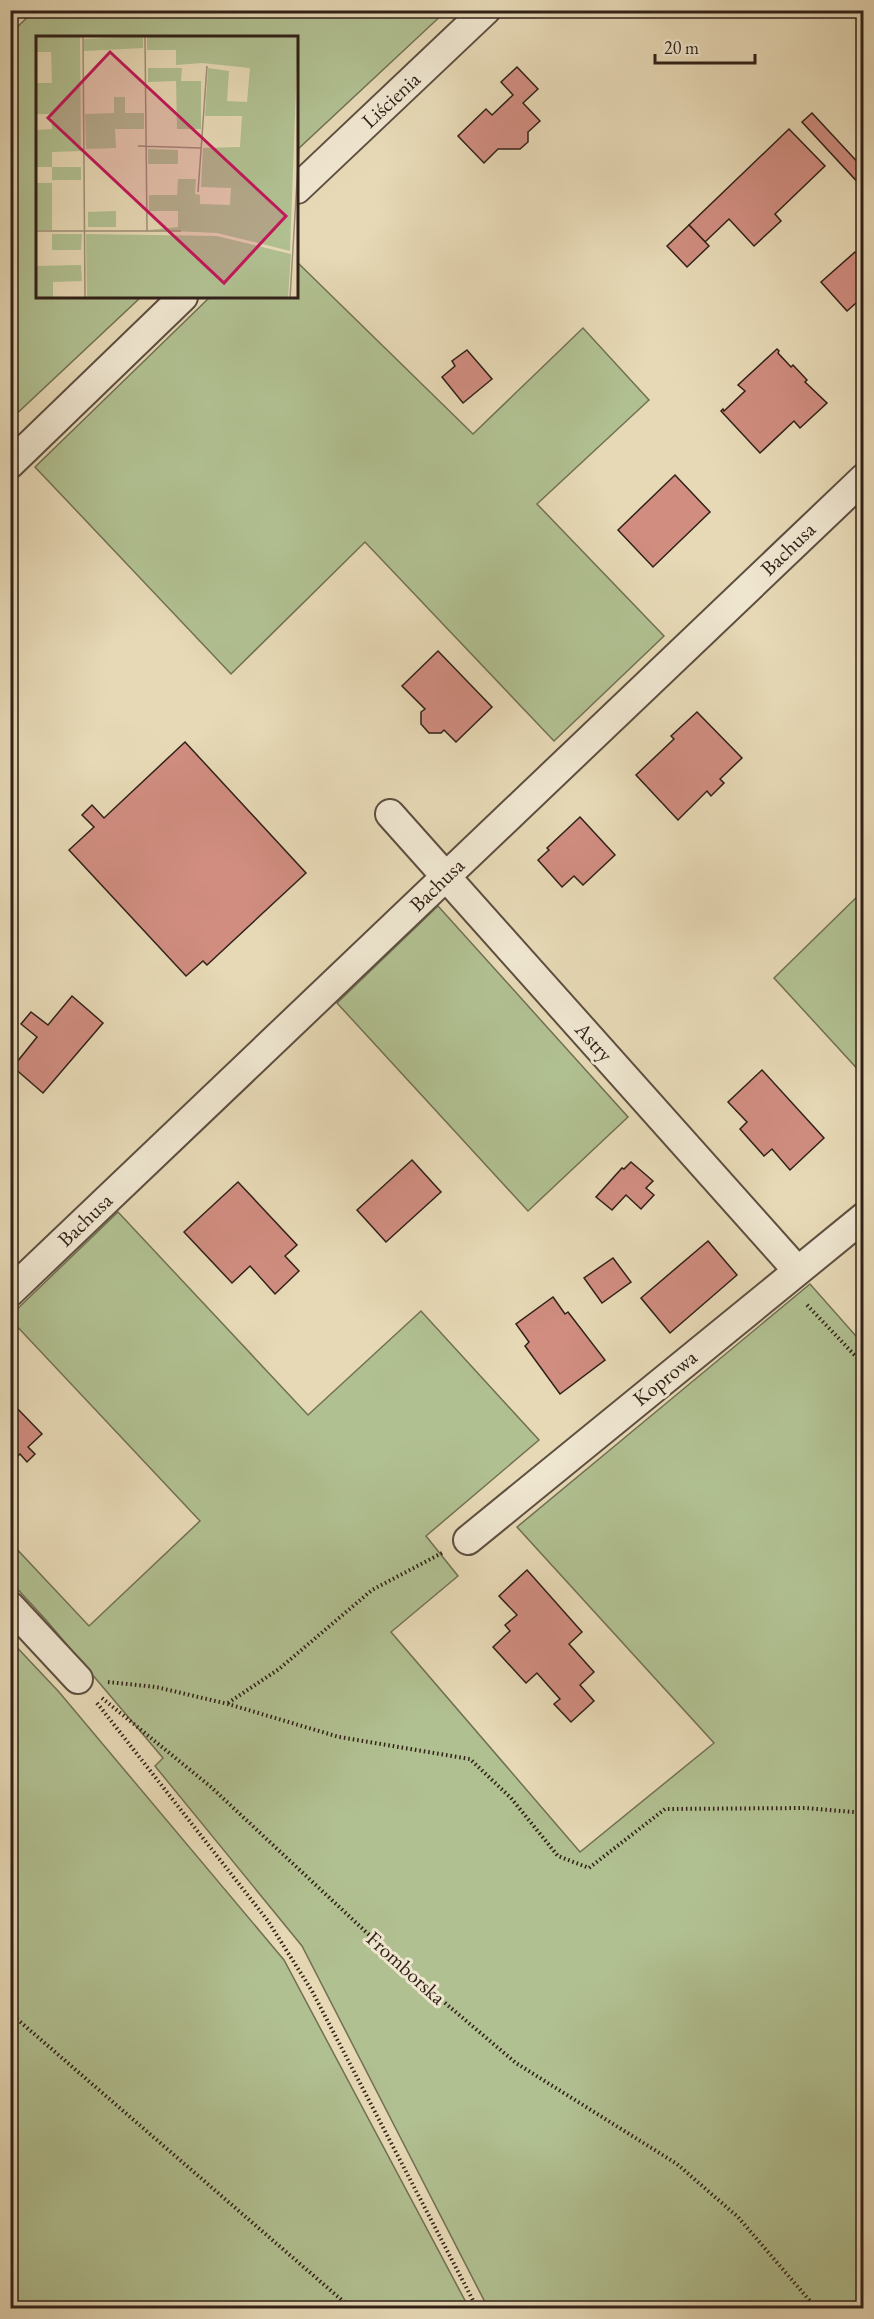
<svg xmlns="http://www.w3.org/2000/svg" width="874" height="2319" viewBox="0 0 874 2319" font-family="'EB Garamond',serif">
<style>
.green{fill:#b1c091;stroke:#717054;stroke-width:1.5}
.building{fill:#d08d80;stroke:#312118;stroke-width:1.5}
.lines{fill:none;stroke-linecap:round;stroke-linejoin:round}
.street-casing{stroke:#5e4f40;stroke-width:32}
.path{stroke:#312118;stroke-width:4;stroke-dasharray:1.5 3;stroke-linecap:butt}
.street{stroke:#efe6d0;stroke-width:28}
.labels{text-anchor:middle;stroke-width:6;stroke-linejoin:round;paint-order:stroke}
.street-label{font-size:21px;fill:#312118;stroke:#efe6d0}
.inset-road{fill:none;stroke:#9e8f77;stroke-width:1.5}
.view{fill:#c2185b;fill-opacity:0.15;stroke:#c2185b;stroke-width:3}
.inset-edge{fill:none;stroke:#312118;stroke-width:3}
</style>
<rect width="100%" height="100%" fill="#e7d9b6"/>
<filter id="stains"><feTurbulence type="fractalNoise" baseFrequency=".00333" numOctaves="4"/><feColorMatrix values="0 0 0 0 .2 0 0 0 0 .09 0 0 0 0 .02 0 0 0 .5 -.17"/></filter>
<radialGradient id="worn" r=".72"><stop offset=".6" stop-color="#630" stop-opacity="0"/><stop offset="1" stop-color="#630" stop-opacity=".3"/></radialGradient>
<!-- green -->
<g class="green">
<path d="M35,10H446V11L297,150V38H38V297H141L11,419V33Z"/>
<path d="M297,262L473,434L583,328L649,400L537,504L664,636L554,741L365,542L231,674L35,467L210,297H297Z"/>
<path d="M863,891V1075L774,978Z"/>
<path d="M438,906L628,1117L528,1211L337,1003Z"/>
<path d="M118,1212L308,1415L421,1311L539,1440L426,1536L458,1576L391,1632L580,1852L714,1743L517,1527L810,1284L863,1344V2308H488L302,1946L155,1766L163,1758L46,1620L11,1582V1543L89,1626L200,1521L11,1320V1315Z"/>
<path d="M10,1640L59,1692L284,1960L469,2308H11Z"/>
</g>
<!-- building -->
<g class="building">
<path d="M517,67L538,89L523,103L540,121L528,132V142L520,149H498L484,163L458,136L486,109L492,115L513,95L501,82Z"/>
<path d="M812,113L864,169V189L802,122Z"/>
<path d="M789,129L825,166L775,214L781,221L754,246L729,219L705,242L689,225Z"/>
<path d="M689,225L709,246L687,267L667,246Z"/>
<path d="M855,252L864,261V296L847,311L821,282Z"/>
<path d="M777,349L779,351L778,353L791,367L793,365L807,380L805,382L827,403L800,428L794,421L760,453L721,411L723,409L724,411L745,391L738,385Z"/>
<path d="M467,350L492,379L463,403L442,377L455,366L452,361Z"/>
<path d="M675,475L710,512L653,567L618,530Z"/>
<path d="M438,651L492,707L456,742L444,730L441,733H429L421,724V712L425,709L402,686Z"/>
<path d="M697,712L742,758L720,779L724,783L711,796L707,791L678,820L636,775L674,739L671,736Z"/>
<path d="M185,742L306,873L207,965L203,961L186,976L69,850L94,827L82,815L92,805L104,818Z"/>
<path d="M580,817L615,855L583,885L574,876L562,887L538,860L549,850L547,848Z"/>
<path d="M72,996L103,1023L43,1093L13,1067L37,1037L21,1024L31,1012L48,1025Z"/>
<path d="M762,1070L824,1138L790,1170L772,1149L764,1156L740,1129L747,1122L728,1102Z"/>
<path d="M412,1160L441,1192L386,1242L357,1210Z"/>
<path d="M631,1162L653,1181L646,1188L654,1195L641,1209L626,1195L612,1210L596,1197L622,1168L624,1169Z"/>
<path d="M238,1182L297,1245L285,1256L299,1271L275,1294L250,1266L232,1283L184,1232Z"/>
<path d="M708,1241L737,1275L670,1333L641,1298Z"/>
<path d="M613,1258L631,1282L602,1303L584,1278Z"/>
<path d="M553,1297L565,1314L568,1312L605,1360L560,1394L525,1346L529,1342L516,1324Z"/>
<path d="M13,1404L42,1434L28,1447L35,1454L27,1462L20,1454L10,1463V1406Z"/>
<path d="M527,1570L582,1632L569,1644L594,1672L580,1685L594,1701L571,1722L554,1704L560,1699L537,1673L526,1683L493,1647L510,1631L505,1625L517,1615L499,1596Z"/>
</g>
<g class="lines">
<!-- street casing -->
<g class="street-casing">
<g id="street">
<path d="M297,189L486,10"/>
<path d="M10,464L183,297"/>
<path d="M390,814L797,1270"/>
<path d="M10,1292L864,478"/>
<path d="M468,1540L864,1217"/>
<path d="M10,1606L78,1679"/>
</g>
</g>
<!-- path -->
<g class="path">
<path d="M807,1305L864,1365"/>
<path d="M108,1682L156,1687L228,1704L339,1737L470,1759L511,1798L558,1856L589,1868L665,1809L806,1808L864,1813"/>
<path d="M102,1698L211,1787L412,1975L516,2063L677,2164L738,2217L816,2308"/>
<path d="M97,1703L268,1921L312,1991L477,2308"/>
<path d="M228,1703L279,1669L372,1590L442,1553"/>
<path d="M10,2013L351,2308"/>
</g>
<!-- street -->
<use href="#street" class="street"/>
</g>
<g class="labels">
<!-- street labels -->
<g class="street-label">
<text transform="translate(391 100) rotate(-43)" y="7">Liścienia</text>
<text transform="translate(788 549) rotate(-44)" y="7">Bachusa</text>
<text transform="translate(437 885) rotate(-44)" y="7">Bachusa</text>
<text transform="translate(594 1042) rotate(48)" y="7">Astry</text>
<text transform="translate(85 1220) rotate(-44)" y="7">Bachusa</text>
<text transform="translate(665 1378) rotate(-39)" y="7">Koprowa</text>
<text transform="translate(406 1968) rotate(42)" y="7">Fromborska</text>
</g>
</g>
<!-- overview -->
<g transform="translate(36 36)">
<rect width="262" height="262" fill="#e7d9b6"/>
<path d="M0,0H44L45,115L16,116V131H45V144H16V131H0V94L16,93L15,78H0V47H16L15,16H0ZM107,0V12L48,15V3ZM111,0H262L254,215L181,197L113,194L142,191V175H113V159H141L142,143H160L159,158L164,159V168L194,169L195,152L165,151L167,112L204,111L206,80H169L172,32L193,35L191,65L211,66L214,32L166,27L140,29V14H111ZM112,32H146L145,45H165V93H141L140,45L112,46ZM78,61H89V77H108V93H79L80,112L50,113L49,78L78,77ZM112,113L142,114V128H112ZM0,147H16V194H0ZM80,175V191H52V176ZM16,198H46L45,214H16ZM50,198L181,200L255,218L252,262H51ZM45,229L46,245L17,246V261L46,262L0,261V230Z" fill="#b1c091"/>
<path class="inset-road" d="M47,0L49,262M109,0L111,195M102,110L165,112M162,156L171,30M0,195H145M254,262L263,112"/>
<path class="view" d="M74,16L250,180L188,247L12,82Z"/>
<rect width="262" height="262" class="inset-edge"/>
</g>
<!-- margin -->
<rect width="874" height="2319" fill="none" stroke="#e7d9b6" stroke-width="36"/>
<rect x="12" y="12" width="850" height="2295" fill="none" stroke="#312118" stroke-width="3"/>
<rect x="18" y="18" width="838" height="2283" fill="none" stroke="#312118" stroke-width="1.5"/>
<!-- scale -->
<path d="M655 54v9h100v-9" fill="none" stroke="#312118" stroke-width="3"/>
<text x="664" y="54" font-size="18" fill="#312118" stroke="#efe6d0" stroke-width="4.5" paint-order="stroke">20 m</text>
<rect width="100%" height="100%" filter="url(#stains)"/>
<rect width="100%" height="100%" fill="url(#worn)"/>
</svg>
